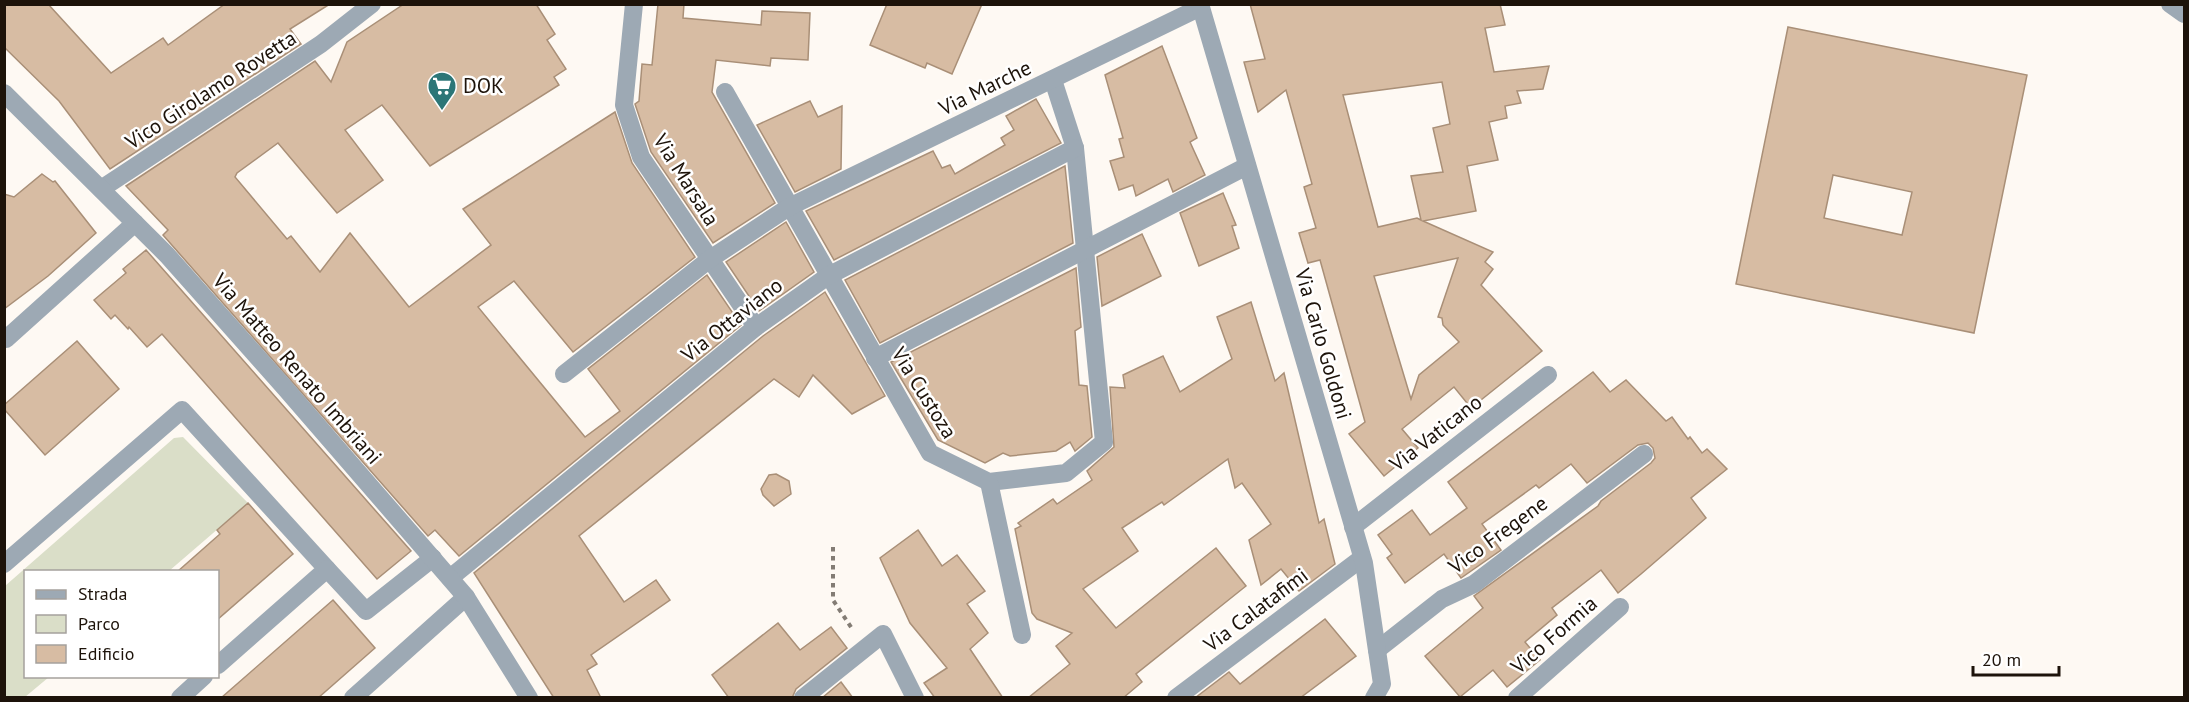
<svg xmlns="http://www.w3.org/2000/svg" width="2189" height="702" viewBox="0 0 2189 702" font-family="'PT Sans',sans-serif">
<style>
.green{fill:#dadec8}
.building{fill:#d7bca3;stroke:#a98f77;stroke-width:1.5;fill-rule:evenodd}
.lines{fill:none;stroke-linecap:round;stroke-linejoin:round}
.path{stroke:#837c74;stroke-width:4;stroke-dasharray:4.5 4.5;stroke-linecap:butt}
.minor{stroke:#9da9b4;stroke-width:18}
.tertiary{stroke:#9da9b4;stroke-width:18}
.labels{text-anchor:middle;stroke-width:5;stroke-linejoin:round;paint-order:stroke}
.poi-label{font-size:21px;fill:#1d130a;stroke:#fff;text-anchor:start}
.street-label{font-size:21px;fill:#1d130a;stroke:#fff}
</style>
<rect width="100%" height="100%" fill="#fef9f3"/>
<!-- green -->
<path class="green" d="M183,437L248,503L169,571L26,572V676L49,677L25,697H5V586L174,438Z"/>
<!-- building -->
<g class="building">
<path d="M4,4H48L111,73L163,38L168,45L225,4H330L290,29L301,44L110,169L59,101L4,47Z"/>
<path d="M404,4H536L555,34L547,40L566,69L554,77L559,85L430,166L382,105L345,130L383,180L337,213L278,143L237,173L235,177L287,239L291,236L320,272L350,233L409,307L491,245L463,209L615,112L632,163L695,257L573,352L514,281L478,307L585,437L620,411L588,369L707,275L741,325L459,556L435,530L428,536L163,235L168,230L126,186L315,61L331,82L347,42Z"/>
<path d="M658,4H684L683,18L761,25L762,11L810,13L808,60L771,58L770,66L716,60L712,92L775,203L713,243L651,152L635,104L639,101L642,64L652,65Z"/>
<path d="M887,4H982L952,74L927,63L925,68L870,45Z"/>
<path d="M1250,4H1500L1505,25L1485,28L1494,72L1549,66L1543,89L1517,91L1521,103L1505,106L1507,118L1489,122L1498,160L1467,166L1476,211L1423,221L1493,252L1485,262L1493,269L1481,285L1542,351L1471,408L1454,387L1402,429L1418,448L1384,476L1349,434L1365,422L1320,260L1308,263L1299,233L1316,228L1304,187L1312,184L1286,90L1258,112L1244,62L1265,59ZM1442,82L1450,124L1433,128L1443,172L1411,176L1421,220L1417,218L1378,227L1343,95ZM1458,258L1438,317L1442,318L1443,325L1459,342L1419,375L1411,399L1374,276Z"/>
<path d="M1788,27L2027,75L1974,333L1736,284ZM1833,175L1912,192L1902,235L1824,218Z"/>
<path d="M1162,46L1197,138L1190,142L1205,175L1173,192L1168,179L1136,196L1133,185L1119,190L1110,161L1124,157L1119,139L1123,138L1105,75Z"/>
<path d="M1036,99L1061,143L834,260L806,211L933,151L942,168L950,165L955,174L1005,145L1001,138L1014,130L1006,116Z"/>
<path d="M810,101L818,117L842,106L841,169L795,192L757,125Z"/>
<path d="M1065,166L1073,243L880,343L845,280Z"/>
<path d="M42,174L53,182L55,181L96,233L48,276L4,309V194L14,197Z"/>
<path d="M1223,193L1236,225L1232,226L1239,248L1199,266L1180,213Z"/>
<path d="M786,222L814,272L759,311L726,262Z"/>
<path d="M1142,234L1161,276L1102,306L1097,257Z"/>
<path d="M146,250L411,551L377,579L162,334L147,347L129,327L128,329L115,315L111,319L94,300L126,273L123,269Z"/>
<path d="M1076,268L1081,327L1075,331L1079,385L1087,386L1092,437L1075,451L1070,442L1056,451L1010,456L1003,453L985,463L938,440L891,362Z"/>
<path d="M825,292L885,396L852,414L813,375L799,397L774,379L579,536L624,602L656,580L670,600L591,655L597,664L587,670L601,698H554L474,573L763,336Z"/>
<path d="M1251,302L1275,381L1284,373L1319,523L1324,519L1335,564L1299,591L1281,569L1261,585L1249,540L1271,524L1242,483L1235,488L1228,459L1164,505L1162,502L1122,528L1138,551L1083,589L1116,628L1216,548L1246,586L1136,674L1142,682L1123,698H1028L1070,664L1056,646L1072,633L1037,619L1032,613L1015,529L1021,526L1018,523L1053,499L1057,504L1092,480L1087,471L1114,447L1110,387L1125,388L1123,375L1163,356L1180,392L1232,359L1217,317Z"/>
<path d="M77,341L119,389L45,455L4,409V405Z"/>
<path d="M1593,372L1610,392L1626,380L1666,421L1672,417L1688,439L1690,437L1702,453L1707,449L1727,469L1691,498L1706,518L1641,574L1618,593L1601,570L1552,608L1557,615L1525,642L1540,660L1507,687L1493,670L1460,697L1425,656L1483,608L1474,596L1598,506L1601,501L1651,463L1655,458L1653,448L1648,443L1638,445L1587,483L1571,464L1539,488L1536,485L1482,524L1501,550L1461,578L1444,554L1405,583L1387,558L1392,554L1378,535L1412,510L1430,535L1467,508L1448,482Z"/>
<path d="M776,474L789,481L791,494L774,506L763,495L761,489L769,475Z"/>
<path d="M248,503L293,554L218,619V572H177L220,534L217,530Z"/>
<path d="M918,530L942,566L957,555L985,591L967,604L988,633L970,649L1003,698H935L924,683L947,668L910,623L880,558Z"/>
<path d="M333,600L375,648L318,698H221Z"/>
<path d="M1325,619L1356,656L1300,698H1195L1229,672L1240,684Z"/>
<path d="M778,623L800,650L831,627L847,648L796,689L792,698H729L712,675Z"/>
<path d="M841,682L853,698H822Z"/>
</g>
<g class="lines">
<!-- path -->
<path class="path" d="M833,547V600L853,630"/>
<!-- minor -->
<g class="minor">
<path d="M634,4L624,105L641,157L756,327"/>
<path d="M2170,4L2184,14"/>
<path d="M725,92L930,453L989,482L1066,473L1104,442L1075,148L1053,80"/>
<path d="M101,189L321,44L372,4"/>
<path d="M6,339L135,223"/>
<path d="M875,358L1247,166"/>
<path d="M564,374L710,259L789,207L1201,7"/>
<path d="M989,482L1022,635"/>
<path d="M1353,527L1548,375"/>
<path d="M4,564L182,410L327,569L218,665"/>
<path d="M327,569L366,611L433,558"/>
<path d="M450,578L756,327L828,276L1075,148"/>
<path d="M1377,650L1442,599L1474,584L1644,454"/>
<path d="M180,698L204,676"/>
<path d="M353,698L466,597"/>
<path d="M803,698L883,634L915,698"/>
<path d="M1176,698L1362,558"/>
<path d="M1517,698L1620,607"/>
</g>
<!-- tertiary -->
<g class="tertiary">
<path d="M1200,4L1364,563L1382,684L1374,698"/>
<path d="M4,93L167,255L286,389L466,597L529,698"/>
</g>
</g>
<!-- icons -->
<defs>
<g id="supermarket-pin" transform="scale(1.5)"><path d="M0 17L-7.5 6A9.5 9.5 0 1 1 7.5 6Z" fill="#2c7677" stroke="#fff"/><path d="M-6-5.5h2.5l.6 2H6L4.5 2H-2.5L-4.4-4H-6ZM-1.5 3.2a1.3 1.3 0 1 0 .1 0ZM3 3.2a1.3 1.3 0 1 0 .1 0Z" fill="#fff"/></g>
</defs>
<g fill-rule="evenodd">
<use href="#supermarket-pin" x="442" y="86"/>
</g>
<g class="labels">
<!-- poi labels -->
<g class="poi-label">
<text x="463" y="93">DOK</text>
</g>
<!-- street labels -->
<g class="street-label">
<text transform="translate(985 88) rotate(-26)" y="7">Via Marche</text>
<text transform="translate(211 90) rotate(-33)" y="7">Vico Girolamo Rovetta</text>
<text transform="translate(686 180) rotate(58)" y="7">Via Marsala</text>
<text transform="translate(732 320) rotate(-38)" y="7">Via Ottaviano</text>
<text transform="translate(1323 344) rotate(74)" y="7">Via Carlo Goldoni</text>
<text transform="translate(297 369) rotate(49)" y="7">Via Matteo Renato Imbriani</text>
<text transform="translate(924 393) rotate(58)" y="7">Via Custoza</text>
<text transform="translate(1436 433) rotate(-38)" y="7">Via Vaticano</text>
<text transform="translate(1498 535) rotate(-36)" y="7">Vico Fregene</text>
<text transform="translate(1256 610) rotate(-37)" y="7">Via Calatafimi</text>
<text transform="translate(1554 635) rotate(-41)" y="7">Vico Formia</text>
</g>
</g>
<!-- border -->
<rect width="2189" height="702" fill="none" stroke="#1d130a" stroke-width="12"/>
<!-- legend -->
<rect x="24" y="570" width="195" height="108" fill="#ffffff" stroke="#a5a19d" stroke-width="1.5"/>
<rect x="36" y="590" width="30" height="9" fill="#9da9b4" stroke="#a5a19d" stroke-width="1.5"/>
<text x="78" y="600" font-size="18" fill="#1d130a">Strada</text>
<rect x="36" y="615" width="30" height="18" fill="#dadec8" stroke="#a5a19d" stroke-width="1.5"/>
<text x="78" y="630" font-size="18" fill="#1d130a">Parco</text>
<rect x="36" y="645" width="30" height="18" fill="#d7bca3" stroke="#a5a19d" stroke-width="1.5"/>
<text x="78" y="660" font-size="18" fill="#1d130a">Edificio</text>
<!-- scale -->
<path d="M1973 666v9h86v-9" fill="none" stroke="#1d130a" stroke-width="3"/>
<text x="1982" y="666" font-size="18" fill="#1d130a" stroke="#ffffff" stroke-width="4.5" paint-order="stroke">20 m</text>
</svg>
